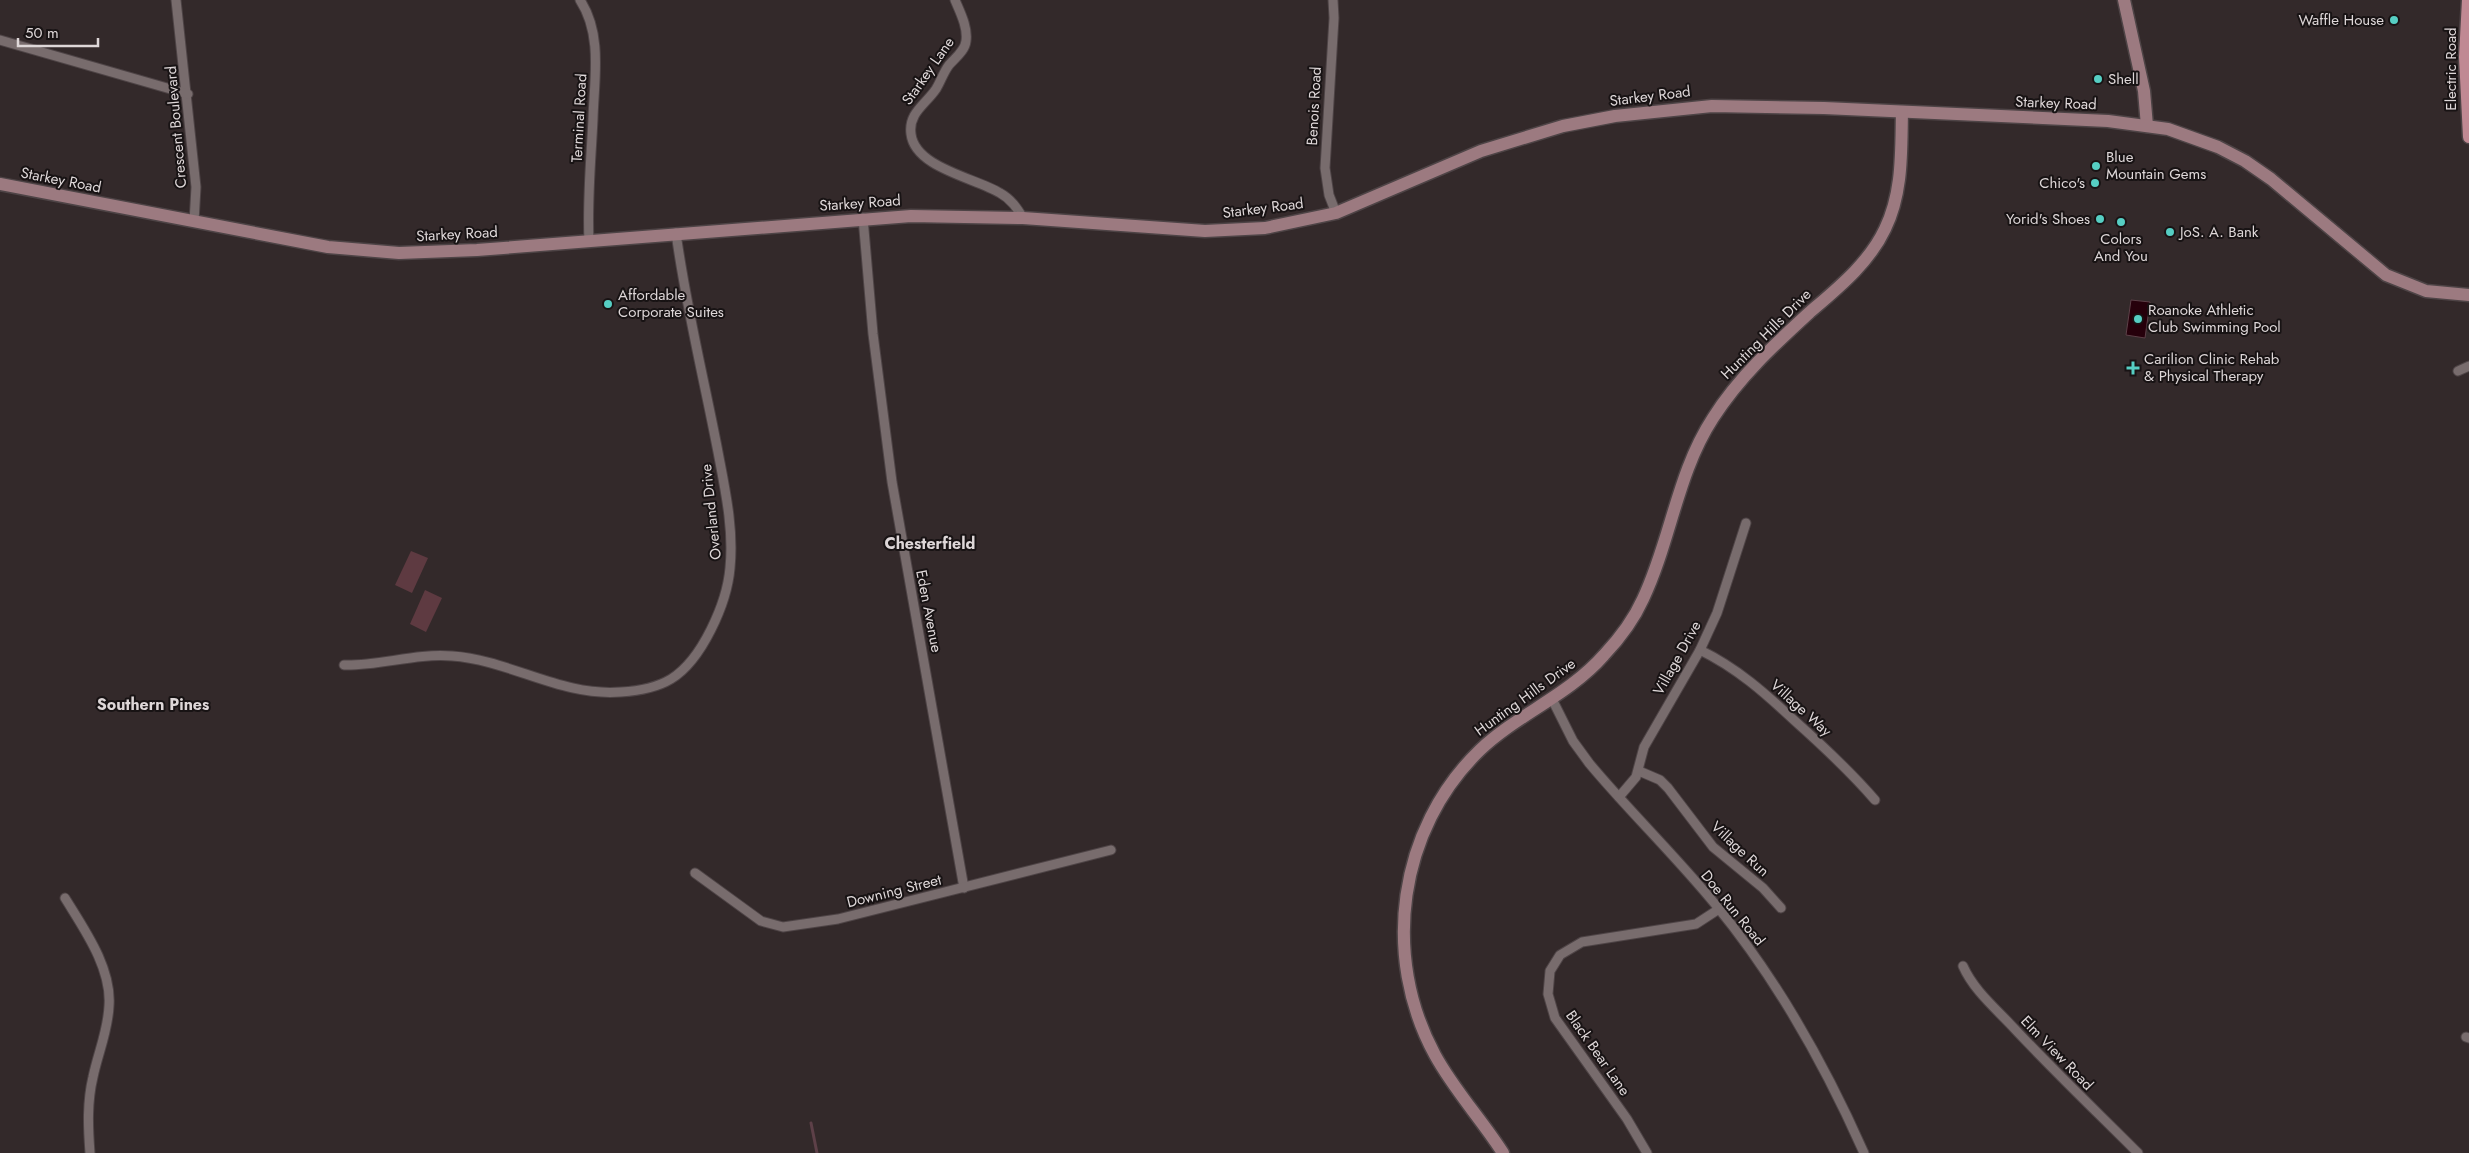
<svg xmlns="http://www.w3.org/2000/svg" width="2469" height="1153" viewBox="0 0 2469 1153" font-family="Jost,sans-serif">
<style>
.green{fill:#5e3a41}
.water{fill:#26000b;stroke:#5d4048}
.lines{fill:none;stroke-linecap:round;stroke-linejoin:round}
.stream{stroke:#5d4048;stroke-width:3}
.street-casing{stroke:#4e4446;stroke-width:11}
.secondary-casing{stroke:#4e4446;stroke-width:15}
.primary-casing{stroke:#4e4446;stroke-width:15}
.street{stroke:#786c6d;stroke-width:9}
.secondary{stroke:#9c7a80;stroke-width:12}
.primary{stroke:#c08993;stroke-width:12}
.poi-dot{fill:#56cec3;stroke:#181314;stroke-width:2}
.labels{text-anchor:middle;stroke-width:4;stroke-linejoin:round;paint-order:stroke}
.poi-label{font-size:15px;fill:#ded7d8;stroke:#181314;text-anchor:start}
.street-label{font-size:15px;fill:#ded7d8;stroke:#181314}
.neighbourhood-label{font-size:16px;font-weight:bold;fill:#ded7d8;stroke:#181314}
</style>
<rect width="100%" height="100%" fill="#33292a"/>
<!-- green -->
<g class="green">
<path d="M411,551L428,558L412,593L395,585Z"/>
<path d="M425,590L442,598L426,632L410,624Z"/>
</g>
<!-- water -->
<path class="water" d="M2131,300L2150,302L2145,338L2126,335Z"/>
<g class="lines">
<!-- stream -->
<path class="stream" d="M811,1123L817,1153"/>
<!-- street casing -->
<g class="street-casing">
<g id="street">
<path d="M176,0L196,187L194,222"/>
<path d="M580,0C603,35 594,80 593,119C591,160 587,200 589,241"/>
<path d="M955,0C960,12 968,27 966,41C965,51 955,58 949,65C943,73 941,81 936,89C926,104 908,113 911,134C915,168 976,178 1000,193C1011,199 1017,208 1023,218"/>
<path d="M1333,0L1334,18L1325,168L1329,195L1336,213"/>
<path d="M0,40L188,94"/>
<path d="M863,218L873,334L892,482L964,888"/>
<path d="M2458,371L2469,366"/>
<path d="M1700,650C1737,668 1765,693 1795,721C1823,746 1850,771 1875,800"/>
<path d="M344,665C380,666 415,653 452,656C510,660 561,697 621,692C638,691 656,688 671,679C702,660 727,603 730,568C734,529 725,489 718,452C704,379 686,307 676,233"/>
<path d="M1552,699L1573,741L1589,763C1629,811 1675,855 1715,904C1777,979 1825,1065 1864,1153"/>
<path d="M1639,771L1660,780L1668,788L1713,847L1763,888L1781,908"/>
<path d="M1619,797L1636,777L1644,747L1700,650L1717,613L1746,523"/>
<path d="M695,873L761,921L783,927L838,919L1111,850"/>
<path d="M65,898C84,929 112,968 109,1006C108,1031 98,1053 93,1077C87,1102 88,1127 90,1153"/>
<path d="M1963,966C1973,989 1994,1007 2011,1025C2052,1069 2095,1110 2138,1153"/>
<path d="M2466,1037L2469,1038"/>
<path d="M1647,1153L1627,1119L1555,1018L1548,994L1550,971L1560,955L1582,942L1696,924L1719,909"/>
</g>
</g>
<!-- secondary casing -->
<g class="secondary-casing">
<g id="secondary">
<path d="M2124,0L2144,91L2147,126"/>
<path d="M0,184L328,247L399,253L477,250L911,216L1023,218L1205,231L1265,228L1336,213L1481,151L1563,126L1615,116L1712,106L1824,108L2108,121L2168,129L2218,147L2245,161L2271,179L2386,275L2426,291L2469,295"/>
<path d="M1503,1153C1482,1120 1454,1090 1435,1055C1381,956 1398,829 1480,750C1518,714 1569,695 1604,655C1620,638 1634,619 1643,599C1671,540 1677,473 1713,418C1739,377 1774,345 1810,312C1838,288 1869,263 1885,229C1903,192 1901,152 1902,112"/>
</g>
</g>
<!-- primary casing -->
<g class="primary-casing">
<path id="primary" d="M2468,0L2465,57L2469,137"/>
</g>
<!-- street -->
<use href="#street" class="street"/>
<!-- secondary -->
<use href="#secondary" class="secondary"/>
<!-- primary -->
<use href="#primary" class="primary"/>
</g>
<!-- markers -->
<g class="poi-dot">
<circle cx="2394" cy="20" r="5"/>
<circle cx="2098" cy="79" r="5"/>
<circle cx="2096" cy="166" r="5"/>
<circle cx="2095" cy="183" r="5"/>
<circle cx="2100" cy="219" r="5"/>
<circle cx="2121" cy="222" r="5"/>
<circle cx="2170" cy="232" r="5"/>
<circle cx="608" cy="304" r="5"/>
<circle cx="2138" cy="319" r="5"/>
<path d="M2130.5 360.5h5v5h5v5h-5v5h-5v-5h-5v-5h5z"/>
</g>
<g class="labels">
<!-- poi labels -->
<g class="poi-label">
<text x="2384" y="25" text-anchor="end">Waffle House</text>
<text x="2108" y="84">Shell</text>
<text x="2106" y="162">Blue<tspan x="2106" dy="17">Mountain Gems</tspan></text>
<text x="2085" y="188" text-anchor="end">Chico's</text>
<text x="2090" y="224" text-anchor="end">Yorid's Shoes</text>
<text x="2180" y="237">JoS. A. Bank</text>
<text x="2121" y="244" text-anchor="middle">Colors<tspan x="2121" dy="17">And You</tspan></text>
<text x="618" y="300">Affordable<tspan x="618" dy="17">Corporate Suites</tspan></text>
<text x="2148" y="315">Roanoke Athletic<tspan x="2148" dy="17">Club Swimming Pool</tspan></text>
<text x="2144" y="364">Carilion Clinic Rehab<tspan x="2144" dy="17">&amp; Physical Therapy</tspan></text>
</g>
<!-- street labels -->
<g class="street-label">
<text transform="translate(2451 69) rotate(-90)" y="5">Electric Road</text>
<text transform="translate(928 71) rotate(-55)" y="5">Starkey Lane</text>
<text transform="translate(1650 96) rotate(-7)" y="5">Starkey Road</text>
<text transform="translate(2056 103) rotate(2)" y="5">Starkey Road</text>
<text transform="translate(1314 106) rotate(-87)" y="5">Benois Road</text>
<text transform="translate(579 118) rotate(-87)" y="5">Terminal Road</text>
<text transform="translate(176 127) rotate(-95)" y="5">Crescent Boulevard</text>
<text transform="translate(61 180) rotate(11)" y="5">Starkey Road</text>
<text transform="translate(860 203) rotate(-4)" y="5">Starkey Road</text>
<text transform="translate(1263 208) rotate(-7)" y="5">Starkey Road</text>
<text transform="translate(457 234) rotate(-3)" y="5">Starkey Road</text>
<text transform="translate(1766 334) rotate(-45)" y="5">Hunting Hills Drive</text>
<text transform="translate(711 512) rotate(-96)" y="5">Overland Drive</text>
<text transform="translate(929 611) rotate(79)" y="5">Eden Avenue</text>
<text transform="translate(1677 658) rotate(-61)" y="5">Village Drive</text>
<text transform="translate(1525 697) rotate(-36)" y="5">Hunting Hills Drive</text>
<text transform="translate(1801 708) rotate(42)" y="5">Village Way</text>
<text transform="translate(1740 849) rotate(43)" y="5">Village Run</text>
<text transform="translate(894 891) rotate(-14)" y="5">Downing Street</text>
<text transform="translate(1733 908) rotate(51)" y="5">Doe Run Road</text>
<text transform="translate(1598 1053) rotate(55)" y="5">Black Bear Lane</text>
<text transform="translate(2057 1053) rotate(46)" y="5">Elm View Road</text>
</g>
<!-- neighbourhood labels -->
<g class="neighbourhood-label">
<text x="930" y="549">Chesterfield</text>
<text x="153" y="710">Southern Pines</text>
</g>
</g>
<!-- scale -->
<path d="M18 38v8h80v-8" fill="none" stroke="#ded7d8" stroke-width="2.5"/>
<text x="25" y="38" font-size="15" fill="#ded7d8" stroke="#181314" stroke-width="4" paint-order="stroke">50 m</text>
</svg>
